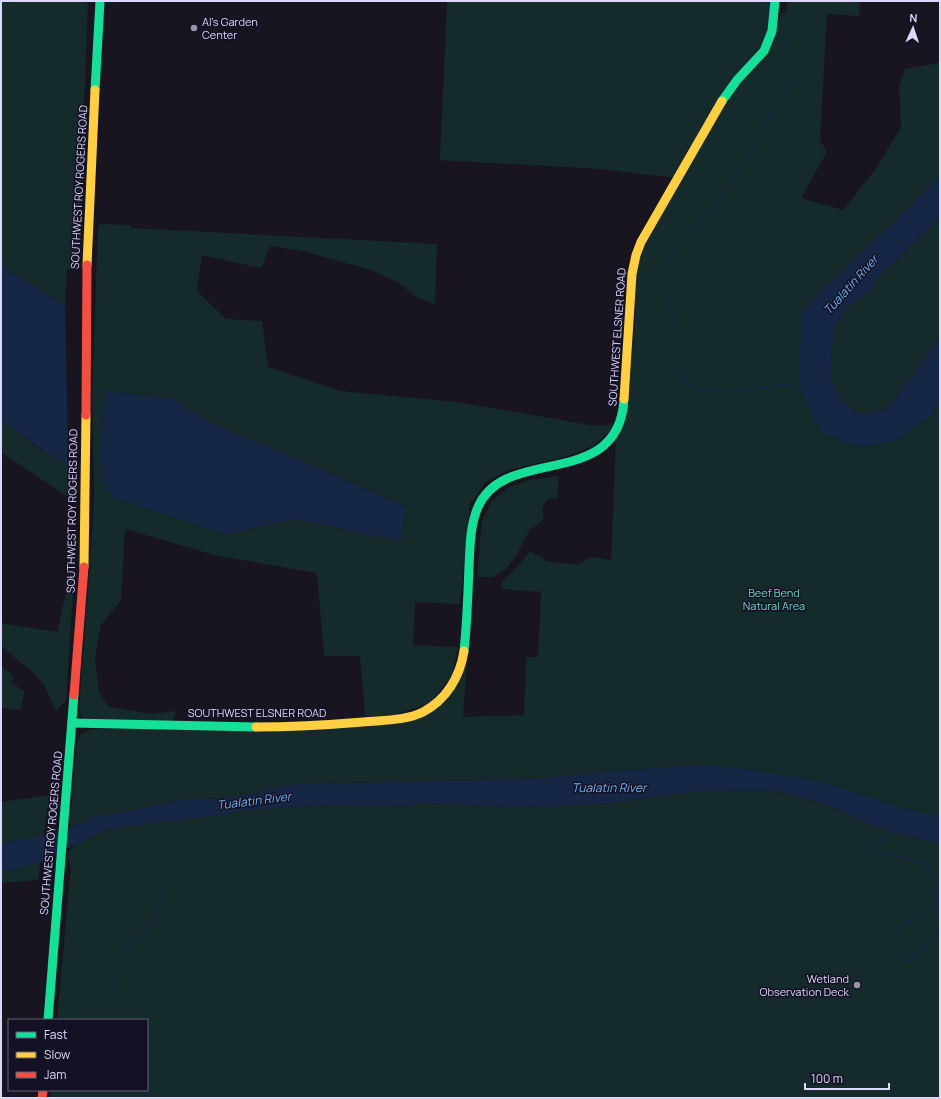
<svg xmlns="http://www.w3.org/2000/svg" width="941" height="1099" viewBox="0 0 941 1099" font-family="Manrope,sans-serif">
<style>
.green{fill:#152a2b;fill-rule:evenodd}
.water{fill:#162745}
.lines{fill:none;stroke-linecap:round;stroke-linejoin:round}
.stream{stroke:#162745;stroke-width:1.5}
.fast{stroke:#16e098;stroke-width:9}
.slow{stroke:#ffcf43;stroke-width:9}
.jam{stroke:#f24e42;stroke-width:9}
.poi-dot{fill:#9894ae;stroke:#151124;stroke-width:1.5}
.labels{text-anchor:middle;stroke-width:3;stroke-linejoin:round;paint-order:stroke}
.poi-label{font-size:11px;fill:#ddd8fb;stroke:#151124;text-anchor:start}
.street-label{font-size:11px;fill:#ddd8fb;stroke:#151124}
.park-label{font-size:11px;fill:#6cd3bc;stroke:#151124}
.water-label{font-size:12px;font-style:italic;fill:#72b2ef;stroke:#151124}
</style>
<rect width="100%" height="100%" fill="#181520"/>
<!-- green -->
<g class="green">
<path d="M1,1H88L78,270L67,269L65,305L1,267Z"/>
<path d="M447,1H771L768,33L755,60L722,95L676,178L602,169L440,160Z"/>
<path d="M787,1H860L859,16L827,14L820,140L827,152L801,198L843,210L875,170L901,127L899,85L905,69L940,63V177L822,290L807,308L823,368L843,416L889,411L940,352V821L703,765C668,766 635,770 600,775V773L535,779L295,784L231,798L180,800L117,814L96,816L70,828L76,748L80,735L91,729L273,731L409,720L442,704L458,684L467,661L463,717L524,715L526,657H538L541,592L501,589L502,582L519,565L530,551L547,561L577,565L591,557L611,560L616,436L622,428L629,400L631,363L635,321V286L641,250L674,191L732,93L759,63L771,46L781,13H786Z"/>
<path d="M940,216V337L895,400L882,412L859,414L843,402L830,380L832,345L834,331L841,315L848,306L868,292L878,276L921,238Z"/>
<path d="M100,224L130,225L131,228L437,244L435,304L418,298L397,282L371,270L302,251L270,246L261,268L202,255L197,291L226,319L262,321L268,367L340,391L457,402L595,426L616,424L609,432L593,446L568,456L508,470L484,483L474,500L470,502L460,604L415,602L413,645L458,647L452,676L430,703L391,716H365L360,656H324L317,573L218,556L125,529L121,600L101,625L95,658L99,693L109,707L152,714L176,711L173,721L85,719L81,716L79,710L93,520L94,495L92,395L98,228ZM105,392L171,399L215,425L303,461L405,507L400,541L296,519L225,534L103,484L101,440Z"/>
<path d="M1,420C24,436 48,460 76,466L77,503L1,452Z"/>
<path d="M559,476L557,499L550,498C542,505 541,510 544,519L529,531L516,556L506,569L493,577H477L482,520L491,502L509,487L531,480Z"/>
<path d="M75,555L66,700L56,711L43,683L32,672L1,646V623L57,632Z"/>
<path d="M1,666L13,675L12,684L25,691L20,710L1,708Z"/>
<path d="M726,790H768L803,797L843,811L857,819L886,830L940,844V1098H50L51,1090H147V1020H57L71,867L67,853L76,844L108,829L232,813L239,811L287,807L324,805L404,806L424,803L533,807L609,803L691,792Z"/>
<path d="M49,795L38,880L1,883V802Z"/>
</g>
<!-- water -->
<g class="water">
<path d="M940,177V216L921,237L878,276L868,292L848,306L841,315L834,331L832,345L830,380L843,402L859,414L882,412L895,400L940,337V400L931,415L903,436L892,441L860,447L847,443L825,434L813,417L801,390L799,366L802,314L822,290Z"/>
<path d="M1,267L65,305L68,451L67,464L48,454L1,420Z"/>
<path d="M105,391L171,399L215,425L303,461L406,507L400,541L296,519L225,534L114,498L103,484L101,440Z"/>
<path d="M703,765C743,768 784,773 823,783C862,792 900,811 940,816V844L886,830L857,819L843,811L803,797L768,790H726L691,792L609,803L533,807L424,803L404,806L324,805L287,807L239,811L232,813L108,829L66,849L43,862L13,869L1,870V844L54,833L68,829L96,816L117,814L180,800L231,798L295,784L535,779L674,766Z"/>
</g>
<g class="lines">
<!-- stream -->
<g class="stream">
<path d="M768,24L769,1"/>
<path d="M778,29L795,59V64L792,79L783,93L775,111L766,124L746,161L713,209L691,229V231C683,241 673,250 669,262C660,287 673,316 679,341C682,354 682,368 683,381L694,385L698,388L720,392L738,391L789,384L801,390H803"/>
<path d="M896,832C893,834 890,836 887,838C880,842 873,839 869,848L871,851L898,857L912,861H920L929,866C935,882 939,891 936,908C921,918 884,925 895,949C898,957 903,960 911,961C921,952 930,939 940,929"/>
<path d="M113,1000L116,966L122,951L158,916L156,907L162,895L160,885"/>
</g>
<!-- fast -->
<g class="fast">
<path d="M95,90L100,1"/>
<path d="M722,101L737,80L764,51L772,31L775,1"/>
<path d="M464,651C467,623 468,595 469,566C470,547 470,525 478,507C505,444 619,492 624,399"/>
<path d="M72,723L256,727"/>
<path d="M48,1020L74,695"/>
</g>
<!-- slow -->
<g class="slow">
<path d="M87,265L95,90"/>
<path d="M624,399L632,274L636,255L641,242L722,101"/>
<path d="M84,567L86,415"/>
<path d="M256,727C291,727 327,725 363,722C382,720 405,721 423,712C446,700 460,677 464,651"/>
</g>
<!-- jam -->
<g class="jam">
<path d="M86,415L87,265"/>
<path d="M74,695L84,567"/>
<path d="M42,1098L43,1090"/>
</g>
</g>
<!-- markers -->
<g class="poi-dot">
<circle cx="194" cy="28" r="4"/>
<circle cx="857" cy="985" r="4"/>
</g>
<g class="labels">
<!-- poi labels -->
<g class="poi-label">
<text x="202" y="26">Al's Garden<tspan x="202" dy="13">Center</tspan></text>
<text x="849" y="983" text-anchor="end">Wetland<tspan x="849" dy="13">Observation Deck</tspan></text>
</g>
<!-- street labels -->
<g class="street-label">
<text transform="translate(79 187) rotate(-87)" y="4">SOUTHWEST ROY ROGERS ROAD</text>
<text transform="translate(617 337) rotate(-86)" y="4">SOUTHWEST ELSNER ROAD</text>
<text transform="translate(72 511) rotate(-89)" y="4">SOUTHWEST ROY ROGERS ROAD</text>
<text x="257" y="717">SOUTHWEST ELSNER ROAD</text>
<text transform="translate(51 833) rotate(-85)" y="4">SOUTHWEST ROY ROGERS ROAD</text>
</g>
<!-- park labels -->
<g class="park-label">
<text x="774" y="597">Beef Bend<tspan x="774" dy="13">Natural Area</tspan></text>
</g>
<!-- water labels -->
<g class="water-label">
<text transform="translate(851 285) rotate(-48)" y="4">Tualatin River</text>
<text x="609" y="792">Tualatin River</text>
<text transform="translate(254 801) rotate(-7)" y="4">Tualatin River</text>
</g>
</g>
<!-- border -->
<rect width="941" height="1099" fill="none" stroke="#ddd8fb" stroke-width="4"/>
<!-- legend -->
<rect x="8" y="1019" width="140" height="72" fill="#151124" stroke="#65617a"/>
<rect x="16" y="1032" width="20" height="6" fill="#16e098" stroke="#65617a"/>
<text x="44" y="1039" font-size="12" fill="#ddd8fb">Fast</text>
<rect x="16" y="1052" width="20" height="6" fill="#ffcf43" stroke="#65617a"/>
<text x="44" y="1059" font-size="12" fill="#ddd8fb">Slow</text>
<rect x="16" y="1072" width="20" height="6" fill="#f24e42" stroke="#65617a"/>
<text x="44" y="1079" font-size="12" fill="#ddd8fb">Jam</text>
<!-- north arrow -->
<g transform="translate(913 28) rotate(3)" stroke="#151124" stroke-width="3" paint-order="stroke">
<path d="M0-3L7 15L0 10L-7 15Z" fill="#ddd8fb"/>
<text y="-6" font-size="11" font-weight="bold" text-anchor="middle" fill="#ddd8fb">N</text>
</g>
<!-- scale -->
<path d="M805 1083v6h84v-6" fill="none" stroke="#ddd8fb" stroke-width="2"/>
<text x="811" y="1083" font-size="12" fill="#ddd8fb" stroke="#151124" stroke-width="3" paint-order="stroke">100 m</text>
</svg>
